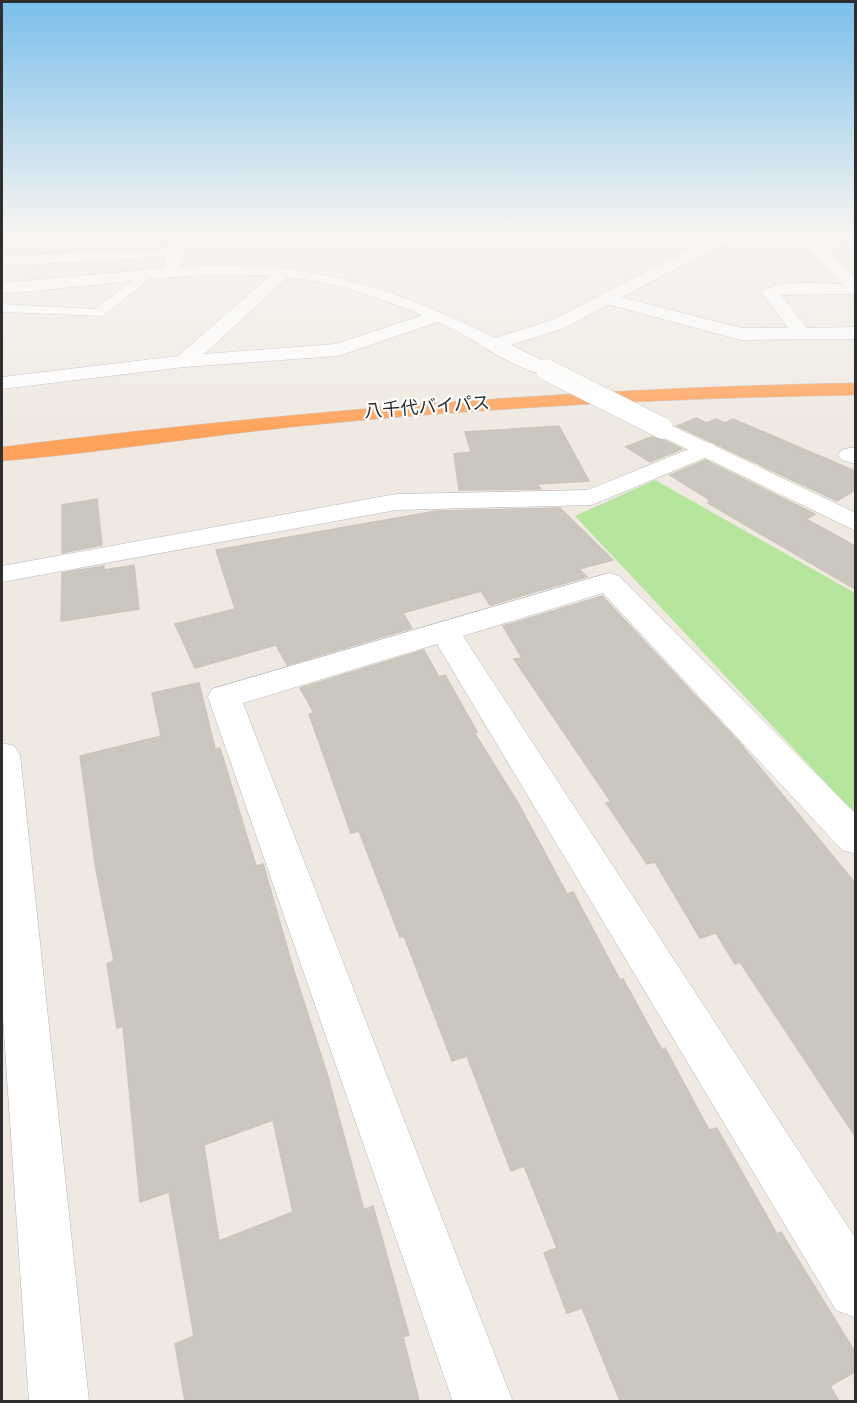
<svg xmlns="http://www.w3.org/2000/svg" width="857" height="1403" viewBox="0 0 857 1403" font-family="'Noto Sans','Noto Sans JP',sans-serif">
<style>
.green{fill:#b6e59e}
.building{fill:#cbc7bf;stroke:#cbc5ba;stroke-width:1.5;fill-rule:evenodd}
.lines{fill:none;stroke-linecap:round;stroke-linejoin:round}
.lane-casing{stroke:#b4b7c1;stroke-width:1}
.street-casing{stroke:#b4b7c1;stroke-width:1}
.secondary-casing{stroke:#b4b7c1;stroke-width:1}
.highway-casing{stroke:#c9c9c9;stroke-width:1}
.lane{fill:#fff;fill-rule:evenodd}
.street{fill:#fff;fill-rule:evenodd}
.secondary{fill:#fff;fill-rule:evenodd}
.highway{fill:#ffa35c;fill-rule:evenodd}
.secondary-bridge-casing{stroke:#b4b7c1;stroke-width:22;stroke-linecap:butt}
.secondary-bridge{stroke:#fff;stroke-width:21}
.labels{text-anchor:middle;stroke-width:4.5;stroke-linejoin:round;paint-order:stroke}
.far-street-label{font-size:18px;fill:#2e2e2e;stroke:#fff}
</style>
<rect width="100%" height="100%" fill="#efe9e1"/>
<!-- green -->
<path class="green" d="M655,480L855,593V814L575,516Z"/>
<!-- building -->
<g class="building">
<path d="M696,418L706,423L716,419L725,423L733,419L855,471V490L837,501L677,426Z"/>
<path d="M559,426L589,481L537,484L541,489L459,490L454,454L471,452L465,432Z"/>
<path d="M651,437L664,440L682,449L650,462L626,447Z"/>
<path d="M705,460L815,514L806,519L855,546V589L708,503L710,500L670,475Z"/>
<path d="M97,499L102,545L62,553V505Z"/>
<path d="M560,508L613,560L579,569L587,577L490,605L481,591L403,613L412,628L287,665L276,645L195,668L175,624L235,609L216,550L436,511Z"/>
<path d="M134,565L139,609L61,621L62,573L104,566V570Z"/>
<path d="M602,596L739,742L855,883V1136L740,962L735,964L716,933L700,938L655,862L647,864L606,803L611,802L514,659L522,658L503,626Z"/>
<path d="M424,650L439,677L445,675L477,732H474L518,803L567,894L573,892L620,980L623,979L662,1050L665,1048L709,1130L717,1128L777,1234L781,1232L855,1352V1372L830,1386L839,1401H620L582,1308L567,1313L544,1253L557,1248L524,1166L511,1171L467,1056L452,1061L404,936L400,937L359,831L351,833L309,714L314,713L300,688Z"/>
<path d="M199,683L215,749L220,748L256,866L263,864L293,968L328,1077L364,1210L373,1206L409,1335L403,1337L419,1401H185L175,1344L194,1336L169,1192L140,1202L123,1026L117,1028L107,964L114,961L96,870L80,756L161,736L152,693ZM273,1120L293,1212L219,1241L204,1145Z"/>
</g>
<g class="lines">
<!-- lane casing -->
<g class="lane-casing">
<path id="lane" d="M144,272L150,276L149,279L103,316L2,312V304L95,309Z"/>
</g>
<!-- street casing -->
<g class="street-casing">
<g id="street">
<path d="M792,234H808L856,278V294L781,295L807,328L856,327V339L741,340L603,303L600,299L609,294L741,328H788L762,293C774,278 824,284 843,284Z"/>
<path d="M828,234H856V242L830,237Z"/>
<path d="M175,248L183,253L181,256L2,266V256Z"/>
<path d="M282,269L288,271L290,274L288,277L204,354L336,344L429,313H441L444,317L441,321L338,356L184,367L2,389V377L178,356L276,271Z"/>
<path d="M706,442L714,444L718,449L714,454L592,505L396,510L2,582V566L396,494L588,490Z"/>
<path d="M850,448H856V464L842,460L838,455L842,450Z"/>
<path d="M609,573L619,576L856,814V854L842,850L603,593L463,636L856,1239V1318L836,1310L437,644L243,703L513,1402H453L208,697L212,689Z"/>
<path d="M2,743L14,746L20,755L89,1402H29L2,1003Z"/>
</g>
</g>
<!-- secondary casing -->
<g class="secondary-casing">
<g id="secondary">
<path d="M185,234H201L183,254L180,267C306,260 384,283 495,338L552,320L709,240L727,234H762L760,237L719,246L564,328L511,345L554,366L557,370L554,374L547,376C526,371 499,357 482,346C451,325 397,304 362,293C245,255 120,287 2,293V283L164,268L167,253Z"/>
<path d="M662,421L856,513V531L654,433L651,428L654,423Z"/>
</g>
</g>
<!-- highway casing -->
<g class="highway-casing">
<path id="highway" d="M856,383V395C677,398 499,407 321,424C215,434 108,452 2,461V447C286,412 569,388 856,383Z"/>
</g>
<!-- lane -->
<use href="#lane" class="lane"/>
<!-- street -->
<use href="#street" class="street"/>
<!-- secondary -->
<use href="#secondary" class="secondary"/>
<!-- highway -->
<use href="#highway" class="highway"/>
<!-- secondary-bridge casing -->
<g class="secondary-bridge-casing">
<path id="secondary-bridge" d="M547,370L662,428"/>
</g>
<!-- secondary-bridge -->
<use href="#secondary-bridge" class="secondary-bridge"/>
</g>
<!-- sky -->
<linearGradient id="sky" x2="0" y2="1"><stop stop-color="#7abfeb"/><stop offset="0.54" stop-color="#f8f5f2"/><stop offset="1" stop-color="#f8f5f2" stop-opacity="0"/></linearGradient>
<rect width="857" height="431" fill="url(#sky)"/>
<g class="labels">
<!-- far-street labels -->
<g class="far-street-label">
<text transform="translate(427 407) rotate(-4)" y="6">八千代バイパス</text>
</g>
</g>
<!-- border -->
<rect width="857" height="1403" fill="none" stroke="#2e2e2e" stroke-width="6"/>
</svg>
